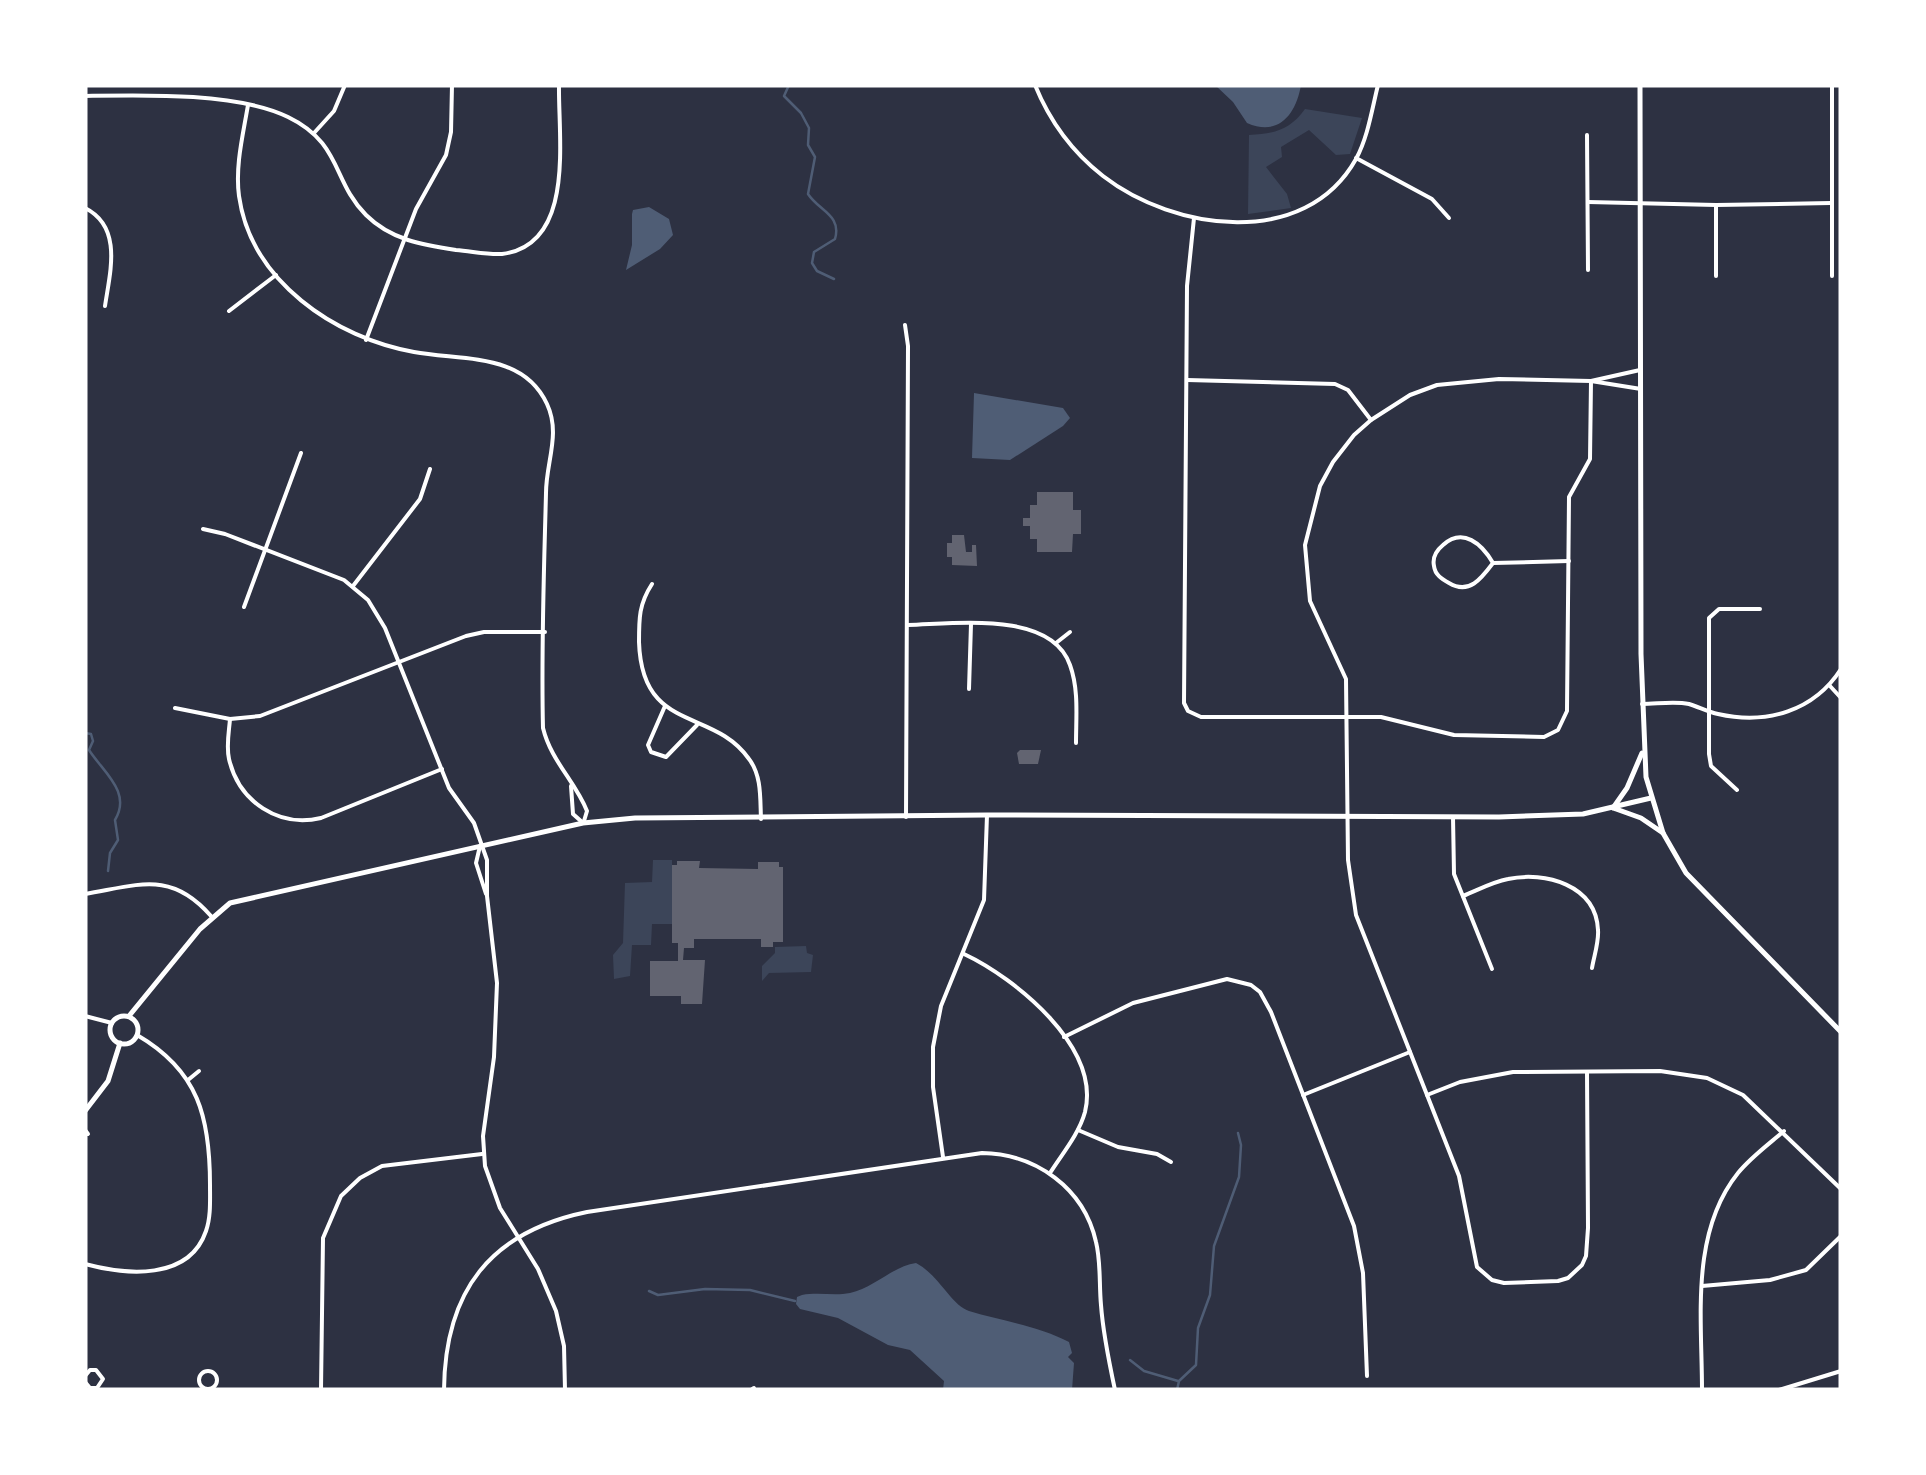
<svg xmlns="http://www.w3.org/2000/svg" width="1926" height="1475" viewBox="0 0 1926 1475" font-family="'IBM Plex Serif',serif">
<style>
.green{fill:#3c4559}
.water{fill:#4f5d75}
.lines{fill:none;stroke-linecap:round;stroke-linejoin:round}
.stream{stroke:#4f5d75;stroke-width:2.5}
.building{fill:#626471}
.minor{stroke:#fff;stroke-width:4}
.secondary{stroke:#fff;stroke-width:5}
</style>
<rect width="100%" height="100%" fill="#2d3142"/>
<!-- green -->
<g class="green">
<path d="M1305,109L1362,118L1350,154L1336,155L1309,130L1281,147L1282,157L1266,167L1287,194L1291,208L1248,214L1249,135C1274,134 1290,130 1305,109Z"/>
<path d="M653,860H672V924H652L651,945H632L630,976L614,979L613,955L623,943L625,883L652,882Z"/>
<path d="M806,946L807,953L813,955L811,972L769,973L762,981V966L775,953V947Z"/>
</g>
<!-- water -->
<g class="water">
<path d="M1215,85H1301C1296,114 1279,137 1247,123L1233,102Z"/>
<path d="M649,207L669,219L673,235L660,249L626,270L632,245V214L633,210Z"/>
<path d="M974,393L1063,408L1070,418L1063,426L1010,460L972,458Z"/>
<path d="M916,1263C939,1275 951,1305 969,1311C1002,1321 1039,1326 1069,1342L1072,1353L1068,1357L1074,1363L1072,1390H943L944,1381L910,1350L888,1345L838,1318L800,1309L796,1304L797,1297L802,1295C818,1292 835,1296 850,1293C874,1288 893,1266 916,1263Z"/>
</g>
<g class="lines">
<!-- stream -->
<g class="stream">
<path d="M789,85L784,96L801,113L809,128L808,145L815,157L808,194C819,211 842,215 835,239L814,252L812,263L817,271L834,279"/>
<path d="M792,85H802"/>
<path d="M85,733L91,734L93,741L89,750C103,772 132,792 115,820L118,840L110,853L108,871"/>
<path d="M649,1291L658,1295L705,1289L750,1290L795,1301"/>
<path d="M1130,1360L1144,1371L1178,1381"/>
<path d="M1177,1390L1179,1381L1196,1365L1198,1328L1210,1295L1214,1246L1239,1177L1241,1145L1238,1133"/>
</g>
</g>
<!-- building -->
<g class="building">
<path d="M1037,492H1073V510H1081V534H1073L1072,552H1037V539H1030V526H1023V518H1030V505H1037Z"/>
<path d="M952,535H964L966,552H972V545H976L977,566L952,565V557H947V543H952Z"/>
<path d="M1020,750H1041L1038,764H1019L1017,753Z"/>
<path d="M677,861H700L699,868L758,869V862H779V867H783V942H773V947H761V939H694V948H684L683,960H705L702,1004H681V996H650V961H678V943H672V865H677Z"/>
</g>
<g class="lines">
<!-- minor -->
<g class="minor">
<path d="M1035,85C1050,122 1071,151 1103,176C1174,231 1305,250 1356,159C1368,137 1372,109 1378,85"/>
<path d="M1832,85V276"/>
<path d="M85,96C141,95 237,92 288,117C342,143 332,181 366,215C391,240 423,245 456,250C471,251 487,255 502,254C576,245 558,138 559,85"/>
<path d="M248,105C243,135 235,166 239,196C251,281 335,338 414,352C463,361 523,352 547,404C561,434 546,462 546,493C544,571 541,650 543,728C551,761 575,781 587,811L584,821"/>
<path d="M314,133L334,111L345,85"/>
<path d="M1587,135L1588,270"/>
<path d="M1356,158L1432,199L1449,218"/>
<path d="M1588,202L1716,205L1831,203"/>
<path d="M85,208C123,227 110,272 105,306"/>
<path d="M1194,218L1187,286L1184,703L1188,711L1201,717H1381L1454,735L1544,737L1558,730L1567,711L1569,497L1590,459L1591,381"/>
<path d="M1716,276V205"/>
<path d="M229,311L276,275"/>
<path d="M905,325L908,346L906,817"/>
<path d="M366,340L416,209L446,155L451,132L452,85"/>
<path d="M1187,380L1335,384L1348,390L1371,420"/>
<path d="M1591,381L1640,370"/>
<path d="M203,529L225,534L344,580L368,600L385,628L449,788L474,823L487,860V896L497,983L494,1057L483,1136L485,1166L500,1208L538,1269L556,1311L564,1346L565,1390"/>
<path d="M1493,563C1482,544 1463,527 1443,545C1437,550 1432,557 1434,566C1435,575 1442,579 1449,583C1469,595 1481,579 1493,563L1569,561"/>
<path d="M652,584C639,604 639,618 639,642C642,734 713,707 749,759C762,776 760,799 761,819"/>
<path d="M353,586L420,499L430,469"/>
<path d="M244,607L301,453"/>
<path d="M908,625C954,624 1051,610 1070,665C1079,690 1076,717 1076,743"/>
<path d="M1056,643L1070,632"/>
<path d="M1830,686L1841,698"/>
<path d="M969,689L971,624"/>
<path d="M1642,704C1657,704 1674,701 1689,704C1699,707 1708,712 1718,714C1767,725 1814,711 1841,669"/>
<path d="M665,706L648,745L651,752L666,757L697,725"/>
<path d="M175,708L230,719L260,716L466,636L484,632H545"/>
<path d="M230,719C229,732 226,746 229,759C239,802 279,828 321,818L442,769"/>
<path d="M571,786L573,814L582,822"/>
<path d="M1737,790L1711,766L1709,754V618L1719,609H1760"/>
<path d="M1453,817L1454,874L1492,969"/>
<path d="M480,846L476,863L486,894"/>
<path d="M85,894C139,885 171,870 211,916"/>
<path d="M1463,896C1478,890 1492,882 1508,879C1545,871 1596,885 1598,930C1599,942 1594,956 1592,968"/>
<path d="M964,954C1015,978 1101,1047 1085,1112C1079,1134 1062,1154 1050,1173"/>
<path d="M85,1016L112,1023"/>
<path d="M1064,1037L1133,1003L1227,979L1251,985L1260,992L1271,1012L1354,1226L1363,1273L1367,1376"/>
<path d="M1587,1072L1588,1228L1586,1256L1582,1265L1568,1278L1558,1281L1504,1283L1492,1280L1477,1267L1459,1176L1356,915L1348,860L1346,679L1310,601L1305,545L1320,486L1333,462L1354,435L1371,420L1410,395L1437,385L1499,379L1591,381L1641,389"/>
<path d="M188,1080L199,1071"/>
<path d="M1303,1095L1410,1052"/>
<path d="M1427,1095L1460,1082L1513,1072L1660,1071L1707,1078L1743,1095L1841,1189"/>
<path d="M85,1130L88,1134"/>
<path d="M1078,1130L1118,1147L1157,1154L1171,1162"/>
<path d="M943,1157L933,1087V1047L941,1006L984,900L987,815"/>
<path d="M85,1264C126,1275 189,1281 206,1231C211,1217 210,1200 210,1185C210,1118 199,1071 137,1035"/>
<path d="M1702,1286L1770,1280L1806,1270L1841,1236"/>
<circle cx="208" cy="1380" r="9"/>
<path d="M85,1376L90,1370H96L103,1379L97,1388H90L85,1382"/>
<path d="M321,1390L323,1238L341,1196L360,1178L382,1166L482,1154"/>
<path d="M444,1390C445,1291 490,1232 587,1212L982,1153C1036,1154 1084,1188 1096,1242C1101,1262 1099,1284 1101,1305C1103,1333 1109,1362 1115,1390"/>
<path d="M751,1390L754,1388"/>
<path d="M1702,1390C1702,1318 1690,1233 1738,1173C1751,1157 1769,1144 1784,1131"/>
<path d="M1779,1390L1841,1371"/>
</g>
<!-- secondary -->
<g class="secondary">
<path d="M1640,85L1641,654L1646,777L1663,833L1686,873L1841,1032"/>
<path d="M1613,808L1627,788L1642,753"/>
<path d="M1616,809L1641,818L1663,833"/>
<circle cx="124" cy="1030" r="14"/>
<path d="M129,1016L200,929L230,903L583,823L635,818L987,815L1499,817L1583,814L1651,798"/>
<path d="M85,1111L108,1081L120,1043"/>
</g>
</g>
<!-- border -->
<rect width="1926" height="1475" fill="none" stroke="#ffffff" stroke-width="175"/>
</svg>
